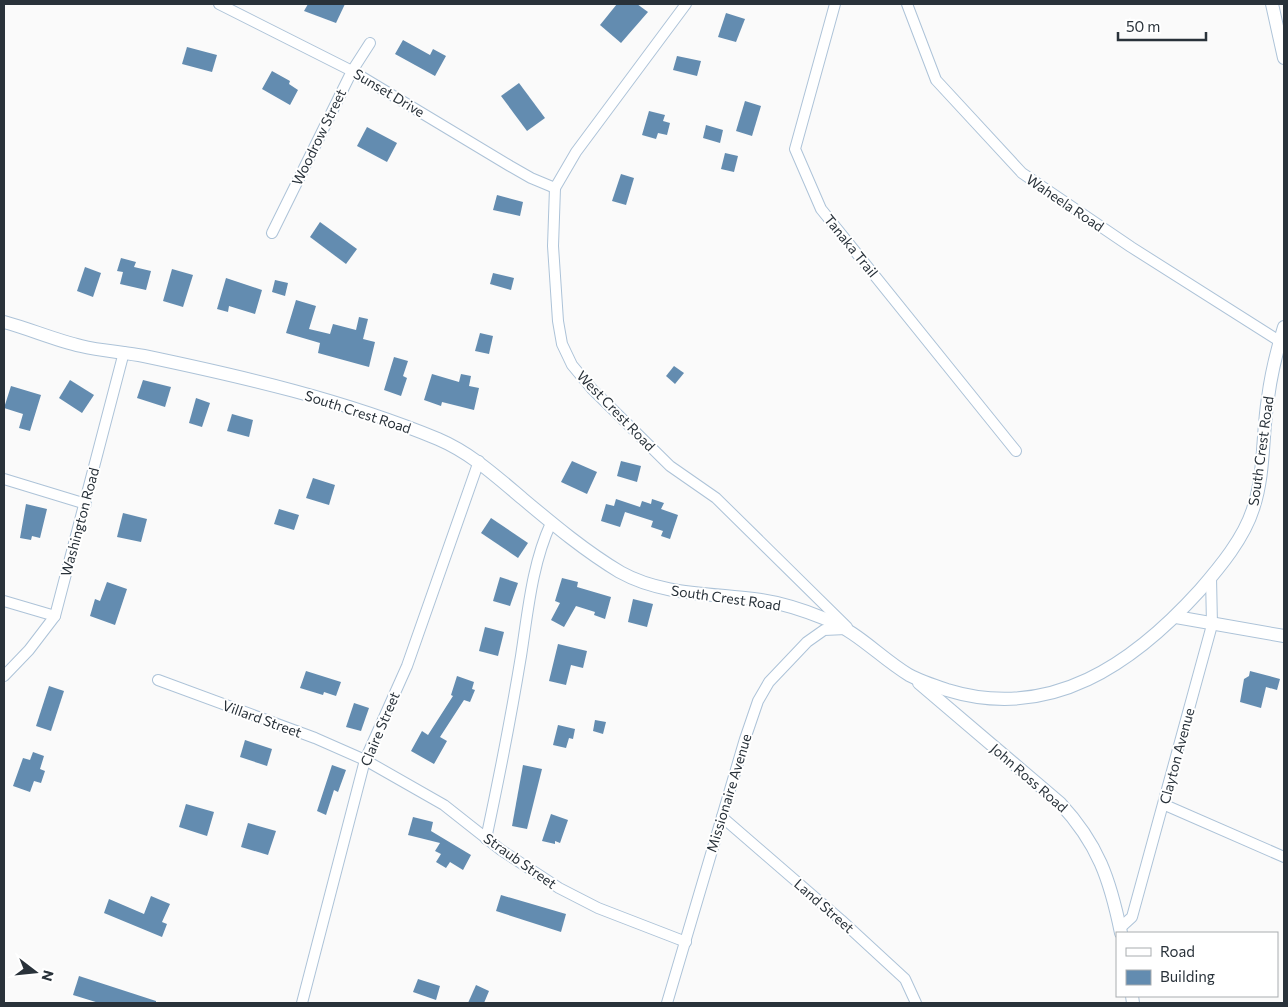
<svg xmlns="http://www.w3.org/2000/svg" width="1288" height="1007" viewBox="0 0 1288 1007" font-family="Commissioner,sans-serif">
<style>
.building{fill:#638cb0}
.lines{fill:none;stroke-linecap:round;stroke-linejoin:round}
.minor-casing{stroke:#adc3d8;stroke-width:12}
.tertiary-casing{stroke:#adc3d8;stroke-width:14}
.minor{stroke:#fff;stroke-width:10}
.tertiary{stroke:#fff;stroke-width:12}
.labels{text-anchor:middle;stroke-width:4;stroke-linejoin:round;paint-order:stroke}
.street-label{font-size:14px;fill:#29323a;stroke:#fff}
</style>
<rect width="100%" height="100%" fill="#fafafa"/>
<!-- building -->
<g class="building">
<path d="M308,4H345L336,23L304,11Z"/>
<path d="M617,4H637L648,12L621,43L600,25Z"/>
<path d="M726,13L745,19L736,42L718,37Z"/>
<path d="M403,40L430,55L433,49L446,56L435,76L395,54Z"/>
<path d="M187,47L217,55L212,72L182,64Z"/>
<path d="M677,56L701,61L697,76L673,70Z"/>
<path d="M272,71L290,81L289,84L298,90L290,105L262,89Z"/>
<path d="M519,83L545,118L527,131L501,96Z"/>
<path d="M745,101L761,106L752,136L736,131Z"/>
<path d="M649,111L665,115L663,121L670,123L667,135L658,133L656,139L642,135Z"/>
<path d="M706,125L723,130L720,143L703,138Z"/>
<path d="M367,127L397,143L387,162L357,146Z"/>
<path d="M725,153L738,156L734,172L721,169Z"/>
<path d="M621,174L634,178L626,205L612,201Z"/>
<path d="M497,195L523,202L520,216L493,210Z"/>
<path d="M320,222L357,249L346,264L310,237Z"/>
<path d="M121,258L136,262L134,267L151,271L146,290L120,284L123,272L117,271Z"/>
<path d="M85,267L101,273L93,297L77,291Z"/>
<path d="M172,269L193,275L183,307L163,301Z"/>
<path d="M493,273L514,278L511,290L490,284Z"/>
<path d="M226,278L262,290L255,314L229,306L228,312L217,309Z"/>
<path d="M275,280L288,283L285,296L272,292Z"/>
<path d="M296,300L316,306L309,329L330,334L333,324L356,330L359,317L368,319L363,339L375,342L369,367L318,353L320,343L286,333Z"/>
<path d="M480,333L493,336L489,354L475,351Z"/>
<path d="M394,357L408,361L403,376L407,378L401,396L384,390Z"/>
<path d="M674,366L684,373L675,384L666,376Z"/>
<path d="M432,374L459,382L461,374L471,376L469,386L479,388L474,410L442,402L441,406L424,400Z"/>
<path d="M70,380L94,395L82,413L59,398Z"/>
<path d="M143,380L171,387L165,407L137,398Z"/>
<path d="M11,386L41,395L30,431L19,428L23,414L4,408Z"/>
<path d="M196,398L210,403L202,427L189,423Z"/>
<path d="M232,414L253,420L249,437L227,431Z"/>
<path d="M572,461L597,472L587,494L561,482Z"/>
<path d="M621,461L641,466L637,482L617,476Z"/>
<path d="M313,478L335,485L329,505L306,498Z"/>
<path d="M616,499L640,507L642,501L651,504L652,499L664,503L661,509L678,515L670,539L661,536L663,531L651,527L653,521L625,512L620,527L601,521L606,504L614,506Z"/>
<path d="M26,504L47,509L40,538L32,536L31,540L20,538Z"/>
<path d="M279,509L299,515L294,530L274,524Z"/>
<path d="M123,513L147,519L141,542L117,537Z"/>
<path d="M491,518L528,543L518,558L481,533Z"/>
<path d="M500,577L518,583L510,606L493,601Z"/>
<path d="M562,578L578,582L577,587L611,597L605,619L594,615L595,612L576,606L564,627L551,620L560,603L555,601Z"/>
<path d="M107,582L127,589L115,625L90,616L95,599L100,601Z"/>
<path d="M633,599L653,604L647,627L628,622Z"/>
<path d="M485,627L504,632L498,656L479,651Z"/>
<path d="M558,644L587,651L583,668L571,665L566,685L549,681Z"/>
<path d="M306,671L341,682L336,696L324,692L323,695L300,688Z"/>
<path d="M1250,671L1280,679L1277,690L1266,687L1261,708L1240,702L1244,679L1249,676Z"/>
<path d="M457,676L474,682L472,689L475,690L470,702L464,700L440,737L447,741L434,764L411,751L422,731L428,735L453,696L451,695Z"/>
<path d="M49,686L64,691L51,731L36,726Z"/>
<path d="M354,703L369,708L361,731L346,727Z"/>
<path d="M595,720L606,722L603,734L593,731Z"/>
<path d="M558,725L575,729L573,739L569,738L566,748L553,745Z"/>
<path d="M245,740L272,749L267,766L240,757Z"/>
<path d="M33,752L44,756L40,769L45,771L41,783L34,781L30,792L13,786L23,758L30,760Z"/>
<path d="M332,765L346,770L338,792L334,790L326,815L317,811Z"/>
<path d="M523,765L542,769L527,829L512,826Z"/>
<path d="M186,804L214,812L207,836L179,827Z"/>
<path d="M551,814L568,820L560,843L555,841V844L542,841Z"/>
<path d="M413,817L433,822L431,831L471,855L463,870L450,862L446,868L436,862L441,854L435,851L440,843L408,835Z"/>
<path d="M248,823L276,831L268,855L241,847Z"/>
<path d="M501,895L566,914L561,932L496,911Z"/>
<path d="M151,896L170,904L162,922L167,924L162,937L104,913L109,899L144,914Z"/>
<path d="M79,976L156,1001V1003H99L73,995Z"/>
<path d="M418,979L440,986L436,1000L413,992Z"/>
<path d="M476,985L489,991L484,1003H468Z"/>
</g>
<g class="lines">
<!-- minor casing -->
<g class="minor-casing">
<g id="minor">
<path d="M219,4L352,71L510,166L531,178L555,188"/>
<path d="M686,4L576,152L555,188L553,246L558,321L562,344L572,365L592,389L670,466L716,498L847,627"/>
<path d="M835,4L795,149L821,209L1016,451"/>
<path d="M907,4L936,80L1022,173L1131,247L1284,344"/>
<path d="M272,233L352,71L370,43"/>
<path d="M4,479L86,504"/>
<path d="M4,601L55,616"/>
<path d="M4,676L29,650L55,616L124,352"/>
<path d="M158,680L315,738L365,760L444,805L501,850L559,888L598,908L686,942"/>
<path d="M1165,805L1284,857"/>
<path d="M722,817L841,920L905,979L916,1003"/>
<path d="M486,839C499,778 511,717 521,656C528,611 532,564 551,523"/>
<path d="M1120,928L1132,917L1212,625L1211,577"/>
<path d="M302,1003L365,760L407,666L479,461"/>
<path d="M667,1003L745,739L758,701L769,682L807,642L824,630L846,629"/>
</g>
</g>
<!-- tertiary casing -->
<g class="tertiary-casing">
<g id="tertiary">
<path d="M1272,4L1284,58"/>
<path d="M4,322C30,329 55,340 81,346C101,351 123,352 144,356C244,377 344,400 438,439C471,453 497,477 523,499C554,525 585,551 620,572C663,596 713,593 761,600C781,603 803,610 823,618C859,632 878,656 909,675C920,681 935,686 947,690C1051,722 1134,663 1200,590C1220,567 1244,538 1253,509C1265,474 1262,434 1268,398C1271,374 1277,350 1284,327"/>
<path d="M1176,617L1284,636"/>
<path d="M919,683L1060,803C1098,844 1110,879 1121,933"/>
<path d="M1132,996L1133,1003"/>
</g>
</g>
<!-- minor -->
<use href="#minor" class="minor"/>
<!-- tertiary -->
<use href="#tertiary" class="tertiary"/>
</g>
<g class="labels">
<!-- street labels -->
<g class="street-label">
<text transform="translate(389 93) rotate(31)" y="5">Sunset Drive</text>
<text transform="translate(319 137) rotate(-64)" y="5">Woodrow Street</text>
<text transform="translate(1065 203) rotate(34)" y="5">Waheela Road</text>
<text transform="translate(851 246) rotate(51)" y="5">Tanaka Trail</text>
<text transform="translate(616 411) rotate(46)" y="5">West Crest Road</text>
<text transform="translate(358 412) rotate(18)" y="5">South Crest Road</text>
<text transform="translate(1261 451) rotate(-82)" y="5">South Crest Road</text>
<text transform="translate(80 522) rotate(-75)" y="5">Washington Road</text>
<text transform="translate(726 598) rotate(8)" y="5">South Crest Road</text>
<text transform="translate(262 719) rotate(20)" y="5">Villard Street</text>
<text transform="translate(380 729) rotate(-67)" y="5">Claire Street</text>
<text transform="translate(1177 756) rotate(-75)" y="5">Clayton Avenue</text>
<text transform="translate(1029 778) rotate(41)" y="5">John Ross Road</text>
<text transform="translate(729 793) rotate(-73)" y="5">Missionaire Avenue</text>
<text transform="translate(520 861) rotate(35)" y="5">Straub Street</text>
<text transform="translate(824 906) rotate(41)" y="5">Land Street</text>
</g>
</g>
<!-- border -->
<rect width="1288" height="1007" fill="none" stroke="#29323a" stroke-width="10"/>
<!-- legend -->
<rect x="1116" y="932" width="162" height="65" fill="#ffffff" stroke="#a9adb0"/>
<rect x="1126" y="948" width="25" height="8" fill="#ffffff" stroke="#a9adb0"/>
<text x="1160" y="957" font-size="15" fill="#29323a">Road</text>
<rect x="1126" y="970" width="25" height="15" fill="#638cb0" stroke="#a9adb0"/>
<text x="1160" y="982" font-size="15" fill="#29323a">Building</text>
<!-- north arrow -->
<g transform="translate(35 972) rotate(106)" stroke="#ffffff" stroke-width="4" paint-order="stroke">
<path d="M0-4L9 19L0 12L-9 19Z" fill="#29323a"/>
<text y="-8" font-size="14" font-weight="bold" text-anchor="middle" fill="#29323a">N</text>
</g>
<!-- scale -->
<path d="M1118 32v8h88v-8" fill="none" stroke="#29323a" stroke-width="2.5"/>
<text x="1126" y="32" font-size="15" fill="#29323a" stroke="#ffffff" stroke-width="4" paint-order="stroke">50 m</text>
</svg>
